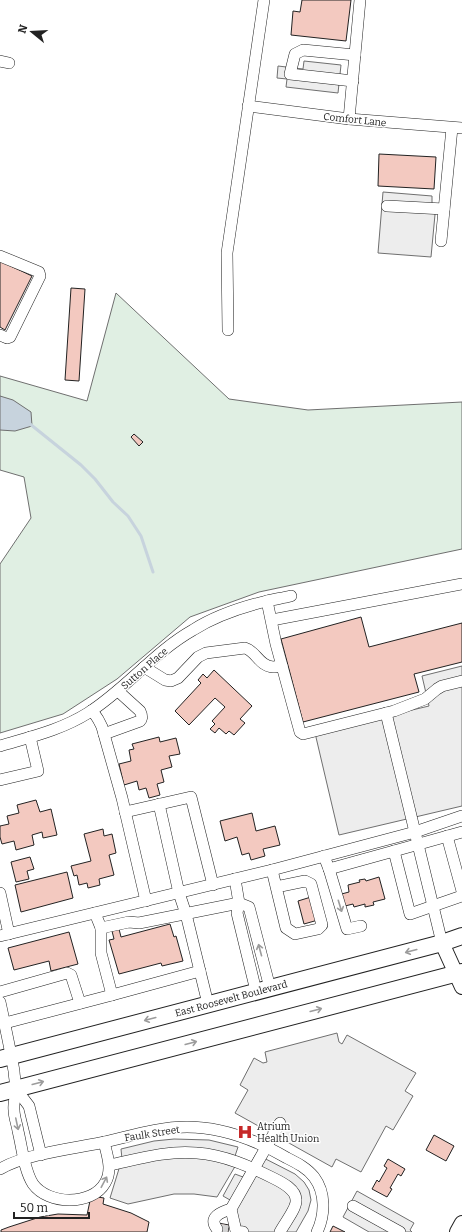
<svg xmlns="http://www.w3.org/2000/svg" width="462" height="1232" viewBox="0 0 462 1232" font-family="Bitter,serif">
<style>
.green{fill:#e0efe3;stroke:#6f6f6f}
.parking{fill:#ededed;stroke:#6f6f6f}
.water{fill:#c7d3dd;stroke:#6f6f6f}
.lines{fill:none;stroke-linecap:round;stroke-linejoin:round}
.stream{stroke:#c7d3dd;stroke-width:3}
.building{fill:#f3c9c0;stroke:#222}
.minor-tunnel{stroke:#d3d3d3;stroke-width:11;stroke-dasharray:11 5.5;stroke-linecap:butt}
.minor-casing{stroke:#222;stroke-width:12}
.major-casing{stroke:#222;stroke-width:16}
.highway-casing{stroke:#222;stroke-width:18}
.minor{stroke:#fff;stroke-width:11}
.major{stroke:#fff;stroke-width:14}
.highway{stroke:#fff;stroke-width:16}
.oneway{stroke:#9c9c9c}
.labels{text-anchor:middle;stroke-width:3;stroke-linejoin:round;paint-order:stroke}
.street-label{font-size:10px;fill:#222;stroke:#fff}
.poi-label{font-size:10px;fill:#222;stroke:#fff;text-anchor:start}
</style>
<rect width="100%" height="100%" fill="#fff"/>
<!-- green -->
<path class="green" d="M116,293L229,399L308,410L462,402V549L259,592L190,617L117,679L63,714L0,733V564L31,518L24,477L0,470V376L87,401Z"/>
<!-- parking -->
<g class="parking">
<path d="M304,61L341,65L338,93L286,87L287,79L277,78L278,66L303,69Z"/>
<path d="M383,192L432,196V204H436L431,257L378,253Z"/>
<path d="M462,666V806L339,835L315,733L429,706L422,676Z"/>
<path d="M337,1033L339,1042L342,1044L347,1035L416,1073L405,1091L413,1096L393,1130L386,1126L361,1172L336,1159L332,1167L235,1113L248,1090L240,1085L254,1058L263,1063L267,1062L265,1052Z"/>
<path d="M174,1139L209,1140L238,1147L235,1156L240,1158L217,1197L194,1194H174L128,1204L110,1198L122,1159L121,1149L154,1141Z"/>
<path d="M256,1154L295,1174L304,1182L309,1190L311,1200L308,1211L296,1232H243L230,1200L223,1196L235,1174L243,1177Z"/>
<path d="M357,1191L414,1223L410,1230L412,1232H369L343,1217Z"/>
</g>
<!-- water -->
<path class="water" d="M0,396L13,400L31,412L32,426L15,431L0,430Z"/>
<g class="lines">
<!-- stream -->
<path class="stream" d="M30,424L81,465L95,479L113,502L128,516L141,536L153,572"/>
</g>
<!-- building -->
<g class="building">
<path d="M302,0H351L346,41L291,35L293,11L300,12Z"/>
<path d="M379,154L436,157L434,189L378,186Z"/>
<path d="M0,261L32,276L5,330L0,327Z"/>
<path d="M71,288L85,289L79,381L65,380Z"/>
<path d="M134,434L143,442L139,446L131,437Z"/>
<path d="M361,617L369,647L462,623V662L414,674L419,692L303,722L281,639Z"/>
<path d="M214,670L252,706L240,719L245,723L234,735L229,731L226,734L219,728L215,733L210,729L215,724L212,721L225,707L215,698L189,725L175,711L201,683L198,680L203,674L207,678Z"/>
<path d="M159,737L160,742L176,738L180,754L169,756L172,767L161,770L164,782L157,784L160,795L149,798L146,788L139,790L137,781L124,785L119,764L131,761L129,750L134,749L132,744Z"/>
<path d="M36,800L40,812L51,809L57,835L43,838L42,832L32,835L34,845L16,850L14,841L2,844L0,837V826L9,824L7,816L19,813L17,805Z"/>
<path d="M252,813L256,831L275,826L280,845L263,849L265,856L251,860L249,853L242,855L237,837L225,841L220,821Z"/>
<path d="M103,829L104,836L112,834L116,853L109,855L114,875L99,879L100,885L88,888L87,883L79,885L77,875L74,876L71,866L91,861L84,834Z"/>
<path d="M30,857L34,869L27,871L29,879L16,882L11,862Z"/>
<path d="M67,872L73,898L21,912L15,885Z"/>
<path d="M379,877L385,899L373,902L374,905L365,907V904L354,907L353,904L337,908L334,896L349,892L348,885L360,882L359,880L365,879L366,881Z"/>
<path d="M311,897L318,920L304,924L298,901Z"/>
<path d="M170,924L174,937L176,936L183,961L162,966L161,963L119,974L109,940L114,939L112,931L119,929L121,937Z"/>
<path d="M69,932L78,964L51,971L49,961L14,970L8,948Z"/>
<path d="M434,1135L454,1146L446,1161L426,1150Z"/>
<path d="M388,1159L405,1169L401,1176L398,1174L390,1188L392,1189L387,1197L372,1189L377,1180L379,1182L387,1168L384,1166Z"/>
<path d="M91,1196L104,1198L103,1204L131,1213L149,1222L147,1232H1V1230L9,1227L40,1217L58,1214L87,1215Z"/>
<path d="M218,1223L229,1225L228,1232H217Z"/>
<path d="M333,1226L345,1232H330Z"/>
</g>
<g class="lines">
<!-- minor-tunnel -->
<path class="minor-tunnel" d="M217,1229L228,1231"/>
<!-- minor casing -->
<g class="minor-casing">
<g id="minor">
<path d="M0,61L9,63"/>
<path d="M353,81L290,74L295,54L303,50L355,55"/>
<path d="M248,106L349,119L462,128"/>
<path d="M349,119L360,0"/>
<path d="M387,206L444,209"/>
<path d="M441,241L452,128"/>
<path d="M0,256L39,272L40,276L10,337L7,338L0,335"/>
<path d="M228,330L227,253L264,0"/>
<path d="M267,601L276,644L300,732L303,734L394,711L425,699L437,689L442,686L462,681"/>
<path d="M272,620L462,584"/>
<path d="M144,667L165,680L171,681L178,678L198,657L206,653L245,648C256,651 259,666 273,667C276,667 279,666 282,666"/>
<path d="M91,711C97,715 99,721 102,727L122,798L146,901"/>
<path d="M386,713L442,943"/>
<path d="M104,734L140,721C143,718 142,715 140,711L118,691"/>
<path d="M0,746C30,737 61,730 88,713C126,689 154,652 193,630C215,616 242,607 267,601C275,599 283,598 291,596"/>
<path d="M0,780L38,771L30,737"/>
<path d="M159,804L179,893L186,914L208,1004"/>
<path d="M125,812L191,797L213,885"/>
<path d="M447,836L462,891"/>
<path d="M394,851L462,832"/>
<path d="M324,856L329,869L394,851L410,914L462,896"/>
<path d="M329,869L347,929L361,926"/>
<path d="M272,870L286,928L295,934L318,929L322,925L311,884L305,881L276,887"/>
<path d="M235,879L239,903L237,913L256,991"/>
<path d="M0,893L9,934"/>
<path d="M95,913L101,928V953L112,995"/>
<path d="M101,928L129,922L139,923L239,903L249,907L270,988"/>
<path d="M0,936L272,870L415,832L462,816"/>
<path d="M0,992L67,973L71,975L80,1003"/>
<path d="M0,1002C5,1025 10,1048 14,1071C14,1077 16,1083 16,1089C16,1096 13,1103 14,1110C14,1117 17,1124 18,1131C22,1147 24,1170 33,1184C48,1205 92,1206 105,1183C113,1170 107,1155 104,1142"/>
<path d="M5,1023L112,995L200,971"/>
<path d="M16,1089L29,1106L41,1155"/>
<path d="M110,1165C138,1159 168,1150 197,1153C224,1155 249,1166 273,1178C281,1182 296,1189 296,1200C297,1208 284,1224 280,1232"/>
<path d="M0,1169C26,1154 70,1149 100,1143C128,1137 157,1127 187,1127C223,1127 256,1140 287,1158C297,1163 307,1168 314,1177C326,1193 325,1215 317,1232"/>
<path d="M353,1206L400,1232"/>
<path d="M217,1229C208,1217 221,1212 231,1209"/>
<path d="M243,1232L236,1231L231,1209L280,1123"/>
</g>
</g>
<!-- major casing -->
<g class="major-casing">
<g id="major">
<path d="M442,943L462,987"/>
<path d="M457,1232L462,1223"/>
</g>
</g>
<!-- highway casing -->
<g class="highway-casing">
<g id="highway">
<path d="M0,1059L442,943L462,936"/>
<path d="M0,1093L462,972"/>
</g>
</g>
<!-- minor -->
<use href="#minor" class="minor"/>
<!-- major -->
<use href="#major" class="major"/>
<!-- highway -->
<use href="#highway" class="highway"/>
</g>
<!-- one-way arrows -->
<defs><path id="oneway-shaft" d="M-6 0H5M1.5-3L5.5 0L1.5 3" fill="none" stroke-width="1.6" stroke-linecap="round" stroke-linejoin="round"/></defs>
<g class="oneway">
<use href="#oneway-shaft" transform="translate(340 906) rotate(73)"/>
<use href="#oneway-shaft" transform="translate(260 950) rotate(-105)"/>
<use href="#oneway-shaft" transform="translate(411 951) rotate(165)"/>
<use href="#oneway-shaft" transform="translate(316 1010) rotate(-15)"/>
<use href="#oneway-shaft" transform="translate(150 1019) rotate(165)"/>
<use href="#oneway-shaft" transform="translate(191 1043) rotate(-15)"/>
<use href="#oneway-shaft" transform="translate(38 1083) rotate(-15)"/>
<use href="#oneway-shaft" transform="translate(17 1124) rotate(78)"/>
<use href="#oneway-shaft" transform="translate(104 1182) rotate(-62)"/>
</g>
<!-- icons -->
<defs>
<g id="hospital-bare" transform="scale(1.2)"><path d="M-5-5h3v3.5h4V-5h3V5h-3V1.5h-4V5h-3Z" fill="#c62828" stroke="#fff" stroke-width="2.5" paint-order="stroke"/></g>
</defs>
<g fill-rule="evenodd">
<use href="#hospital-bare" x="245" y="1132"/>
</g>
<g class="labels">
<!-- street labels -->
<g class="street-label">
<text transform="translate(355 119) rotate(6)" y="4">Comfort Lane</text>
<text transform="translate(144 668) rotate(-41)" y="4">Sutton Place</text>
<text transform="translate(231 998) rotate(-15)" y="4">East Roosevelt Boulevard</text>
<text transform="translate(152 1133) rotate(-9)" y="4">Faulk Street</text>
</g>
<!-- poi labels -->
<g class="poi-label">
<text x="257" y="1130">Atrium<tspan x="257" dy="12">Health Union</tspan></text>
</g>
</g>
<!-- north arrow -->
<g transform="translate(32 32) rotate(288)" stroke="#ffffff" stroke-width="3" paint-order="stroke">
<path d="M0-3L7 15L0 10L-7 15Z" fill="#222222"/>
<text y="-6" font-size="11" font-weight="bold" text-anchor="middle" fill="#222222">N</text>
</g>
<!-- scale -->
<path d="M14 1212v6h75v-6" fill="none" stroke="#222222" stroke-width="2"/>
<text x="20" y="1212" font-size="12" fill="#222222" stroke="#ffffff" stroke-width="3" paint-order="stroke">50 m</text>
</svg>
